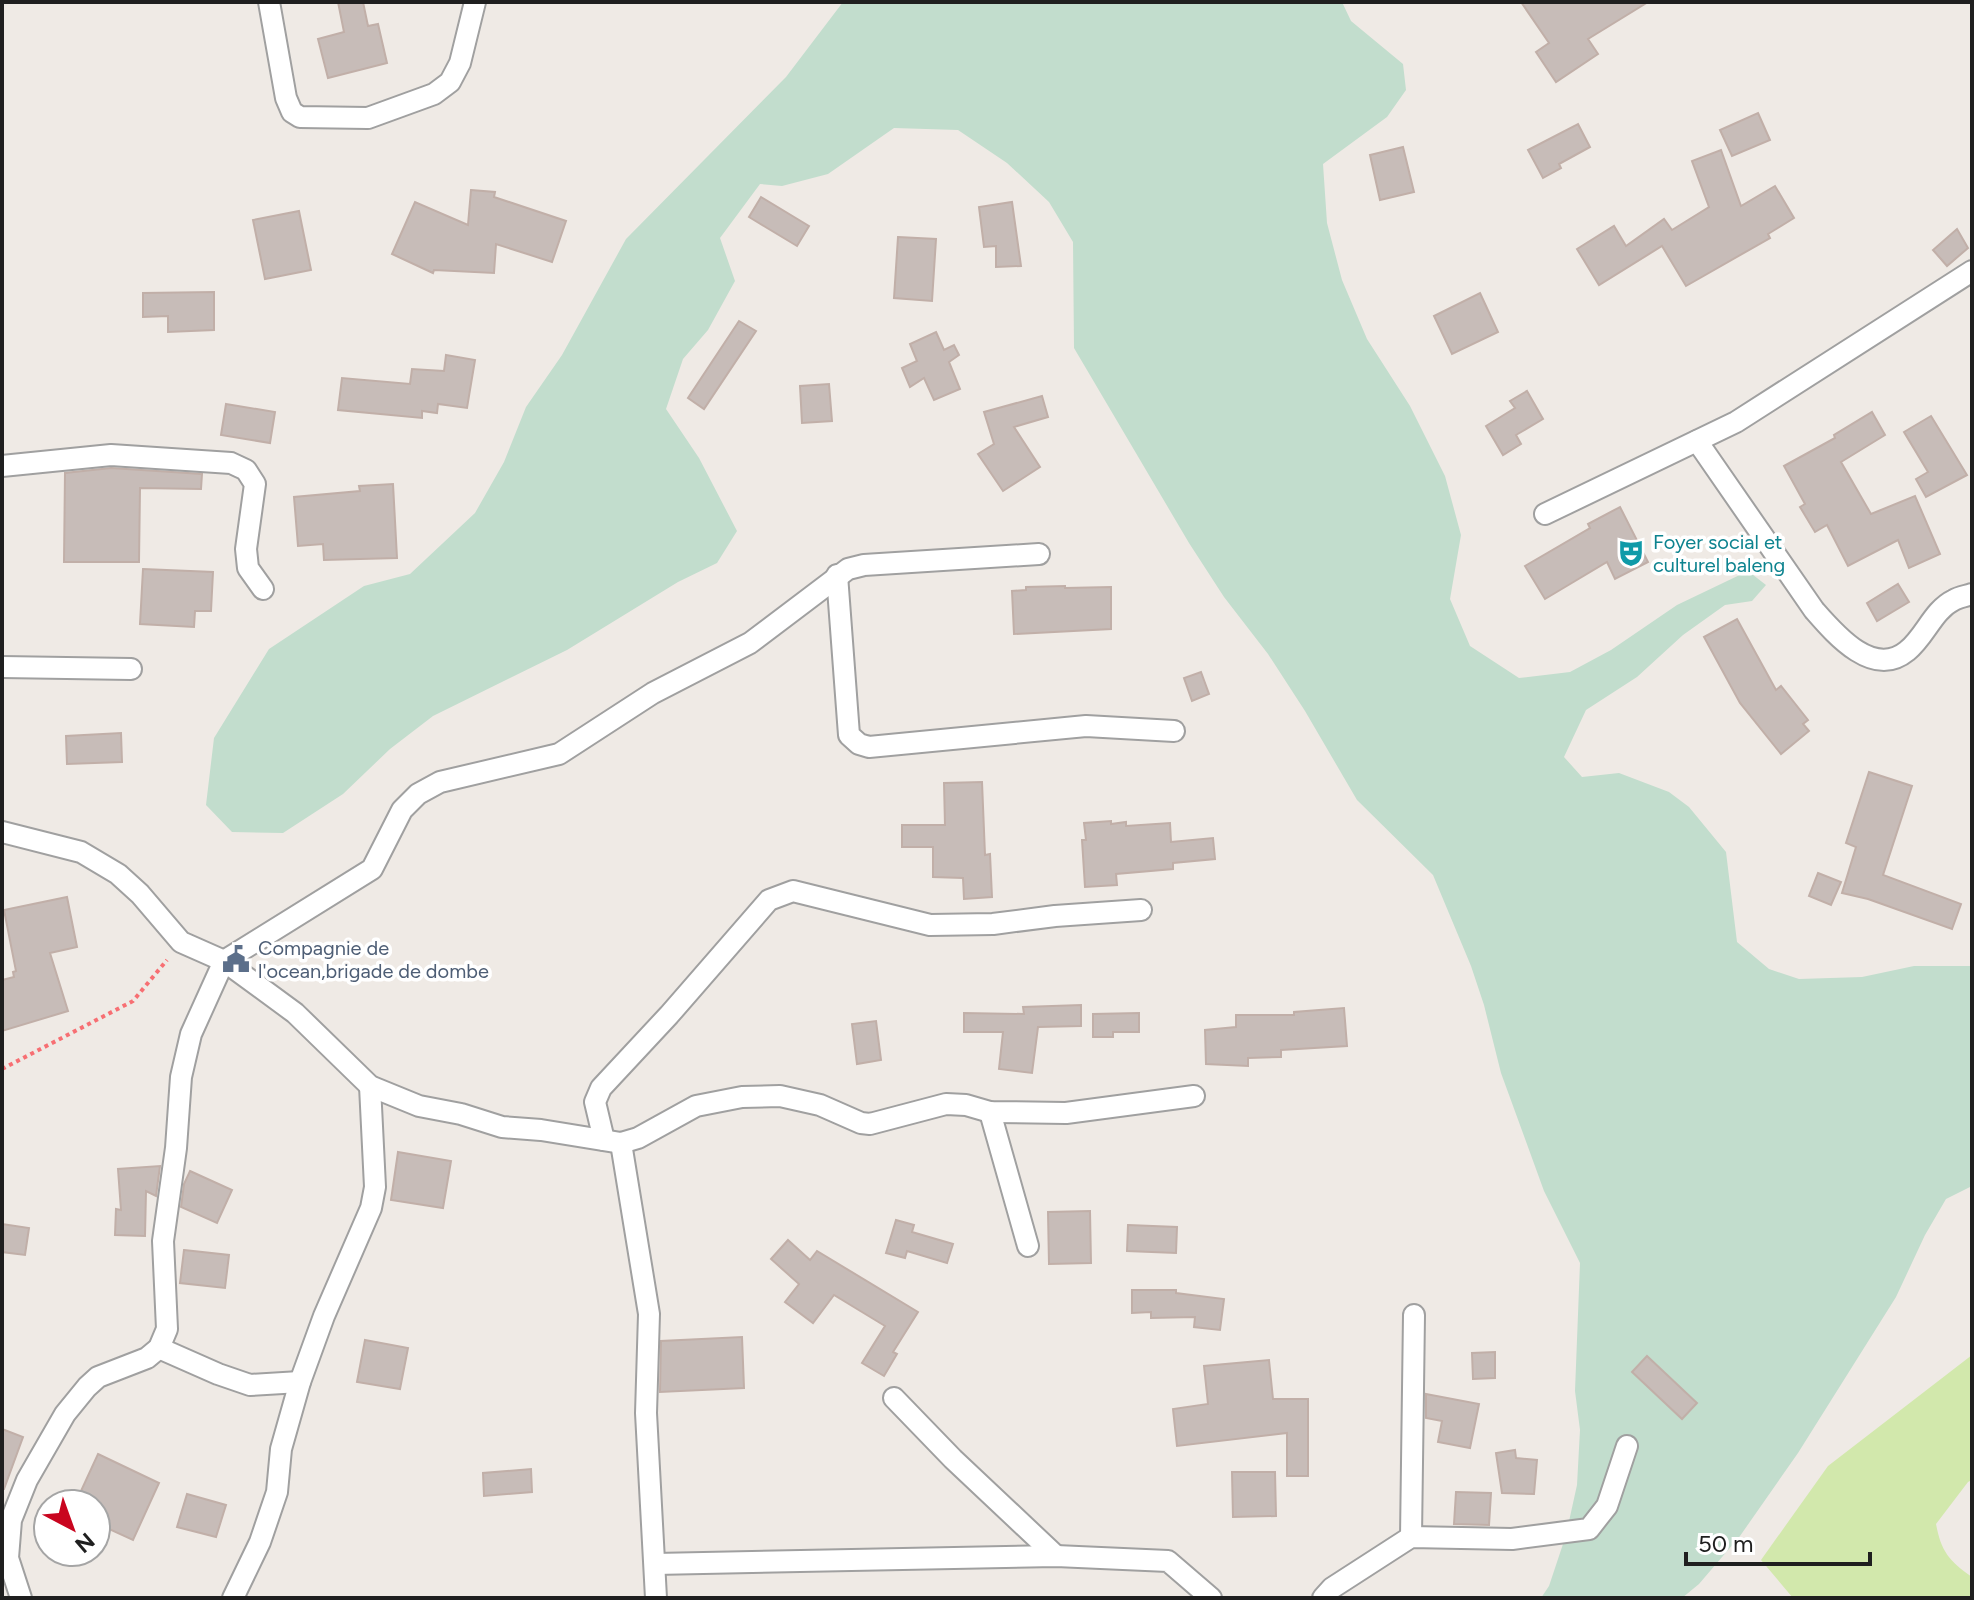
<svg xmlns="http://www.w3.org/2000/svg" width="1974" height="1600" viewBox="0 0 1974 1600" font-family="Figtree,sans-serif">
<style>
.grass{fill:#d2e8ac}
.wetland{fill:#c2ddcd}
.building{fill:#c7bcb8;stroke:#c1afa8;stroke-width:2}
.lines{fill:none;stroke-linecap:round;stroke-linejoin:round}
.minor-casing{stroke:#a0a0a0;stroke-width:24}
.path{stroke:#f76f73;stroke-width:4;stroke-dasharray:4 4;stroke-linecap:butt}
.minor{stroke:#fff;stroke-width:20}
.labels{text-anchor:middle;stroke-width:7;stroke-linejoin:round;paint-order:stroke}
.culture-label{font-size:20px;fill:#0d838f;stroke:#fff;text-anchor:start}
.service-label{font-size:20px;fill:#4e5e75;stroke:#fff;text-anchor:start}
</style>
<rect width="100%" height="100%" fill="#efeae5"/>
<!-- grass -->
<path class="grass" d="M1972,1355V1480L1968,1482L1936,1524C1941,1551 1949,1561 1972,1577V1598H1793L1761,1560L1828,1466Z"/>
<!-- wetland -->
<path class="wetland" d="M843,2H1342L1351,21L1403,64L1406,90L1387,117L1323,164L1327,223L1342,280L1367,339L1410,406L1445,476L1461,535L1450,599L1470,646L1519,678L1570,672L1611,650L1677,605L1748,571L1766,585L1752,601L1725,605L1683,635L1637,677L1586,710L1564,757L1582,777L1619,773L1669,792L1689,807L1726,852L1737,942L1769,969L1799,979L1862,977L1914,966H1972V1186L1946,1199L1925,1235L1896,1297L1798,1453L1740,1536L1699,1584L1682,1598H1541L1549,1586L1566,1535L1577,1485L1580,1430L1575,1391L1580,1263L1544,1191L1501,1073L1484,1005L1471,966L1433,875L1357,800L1305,711L1268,654L1224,597L1189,543L1074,348L1073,242L1049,202L1007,163L958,130L894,128L828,174L782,186L760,184L720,238L735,281L708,330L683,359L666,409L699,458L737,531L717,563L678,582L567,650L433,716L390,749L343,794L283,833L232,832L206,805L214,738L269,649L364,586L410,574L475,513L504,462L526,407L562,355L626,239L786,77Z"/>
<!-- building -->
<g class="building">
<path d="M338,2H363L368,26L378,24L387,63L328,78L318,39L344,32Z"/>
<path d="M1521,2H1648L1588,39L1598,54L1556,82L1536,52L1549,43Z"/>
<path d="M1758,113L1770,140L1732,156L1720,130Z"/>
<path d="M1578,124L1590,147L1559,164L1561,168L1543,178L1528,150Z"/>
<path d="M1403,147L1414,192L1380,200L1370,155Z"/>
<path d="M1721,150L1741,206L1775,186L1794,218L1768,234L1770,238L1686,286L1662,246L1599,285L1577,249L1614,226L1626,246L1664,219L1672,230L1709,207L1692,161Z"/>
<path d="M471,190L495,192L494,197L566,221L552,262L496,244L494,273L434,270L433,273L392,254L415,202L468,225Z"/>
<path d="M761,197L809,226L797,246L749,217Z"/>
<path d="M1012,202L1021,266L996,267V246L984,247L979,207Z"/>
<path d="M299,211L311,270L265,279L253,220Z"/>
<path d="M1957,229L1968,248L1947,266L1933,250Z"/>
<path d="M898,237L936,239L932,301L894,298Z"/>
<path d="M214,292V330L168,332V316L143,317V293Z"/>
<path d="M1480,293L1498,332L1452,354L1434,316Z"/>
<path d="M739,321L756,331L704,409L688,398Z"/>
<path d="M936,332L944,350L954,345L959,355L949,362L960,389L934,400L924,378L910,387L902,368L917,361L910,344Z"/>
<path d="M446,355L475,360L467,408L438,404L437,413L422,411V418L338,410L342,378L410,384L412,369L444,371Z"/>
<path d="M829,384L832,421L802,423L800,386Z"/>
<path d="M1527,391L1543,419L1516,435L1521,444L1503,455L1486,426L1515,408L1510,401Z"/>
<path d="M1042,396L1048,417L1014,427L1040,467L1003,491L978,454L994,444L984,412Z"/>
<path d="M226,404L275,412L270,443L221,435Z"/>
<path d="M1872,412L1885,435L1841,462L1871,514L1915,496L1940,554L1909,568L1898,540L1848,566L1827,525L1815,532L1800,507L1805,504L1784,466L1835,438L1834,435Z"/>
<path d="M1931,416L1967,475L1926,497L1916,479L1928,472L1904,432Z"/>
<path d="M111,468L202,474L201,489L140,488L139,562H64L65,473Z"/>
<path d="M393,484L397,558L324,560L323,544L298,546L294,497L360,491L359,486Z"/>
<path d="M1620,507L1648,562L1615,579L1607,562L1545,599L1525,566L1590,528L1588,524Z"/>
<path d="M143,569L213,572L211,611H195L194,627L140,624Z"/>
<path d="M1898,584L1909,602L1877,621L1867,603Z"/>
<path d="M1065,586V588L1111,587V629L1014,634L1012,591L1026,590V587Z"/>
<path d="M1737,619L1776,690L1781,686L1808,720L1803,724L1809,731L1781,754L1740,703L1704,637Z"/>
<path d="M1201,672L1209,694L1192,701L1184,678Z"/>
<path d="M121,733L122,762L67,764L66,736Z"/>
<path d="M1869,772L1912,786L1883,875L1961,904L1952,929L1868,899L1842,893L1856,847L1846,843Z"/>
<path d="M982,782L985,855L990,854L992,897L964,899L963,878L933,877V847H902V825H945L944,783Z"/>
<path d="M1111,821V824L1126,822V826L1170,823L1171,842L1213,838L1215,859L1173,863V869L1116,874L1117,885L1085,887L1082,840H1086L1084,823Z"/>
<path d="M1818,873L1841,882L1831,905L1809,896Z"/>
<path d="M67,897L77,947L50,953L68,1011L2,1031V980L14,977L13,972L16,971L4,910Z"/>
<path d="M1081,1005V1026L1038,1027L1032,1073L999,1069L1003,1032H964V1013L1024,1014L1023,1007Z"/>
<path d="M1344,1008L1347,1046L1281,1050V1057L1248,1058V1066L1206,1064L1205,1030L1236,1027V1015H1294V1012Z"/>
<path d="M1139,1013V1032H1113V1037H1093V1014Z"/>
<path d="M876,1021L881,1060L857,1064L852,1024Z"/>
<path d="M398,1152L451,1161L443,1208L391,1200Z"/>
<path d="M160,1166L156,1196L146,1191L145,1236L115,1235L116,1209L121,1210L118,1169Z"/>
<path d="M190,1171L232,1190L217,1223L181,1207L184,1184Z"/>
<path d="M1090,1211L1091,1263L1049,1264L1048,1212Z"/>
<path d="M896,1220L914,1225L912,1232L953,1244L947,1263L907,1251L905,1258L886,1253Z"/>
<path d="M2,1224L29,1228L25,1255L2,1252Z"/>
<path d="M1128,1225L1177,1227L1176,1253L1127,1251Z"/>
<path d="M788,1240L810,1260L817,1251L918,1312L893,1352L897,1354L884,1376L862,1363L885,1326L834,1295L813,1323L785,1302L799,1284L771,1259Z"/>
<path d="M184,1250L229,1255L225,1288L180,1283Z"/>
<path d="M1132,1290H1176V1293L1224,1299L1220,1330L1194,1327L1195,1317L1151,1318V1312L1132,1313Z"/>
<path d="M742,1337L744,1388L660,1392L661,1341Z"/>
<path d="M365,1340L408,1348L400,1389L357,1382Z"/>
<path d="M1495,1352V1378L1473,1379L1472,1353Z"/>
<path d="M1647,1356L1697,1403L1682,1419L1632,1372Z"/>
<path d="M1269,1360L1273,1399H1308V1476H1287V1433L1177,1446L1173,1409L1208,1404L1204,1366Z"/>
<path d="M1426,1394L1479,1404L1470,1448L1438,1442L1442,1421L1426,1418Z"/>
<path d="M2,1429L23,1437L4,1489H2Z"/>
<path d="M1515,1450L1516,1458L1537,1460L1534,1494L1502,1493L1496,1453Z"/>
<path d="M98,1454L159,1483L133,1540L96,1523V1504H75Z"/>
<path d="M531,1469L532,1492L484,1496L483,1473Z"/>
<path d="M1232,1472H1275L1276,1516L1233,1517Z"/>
<path d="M1456,1492L1491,1493L1489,1525L1454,1524Z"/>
<path d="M187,1494L226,1505L216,1537L177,1527Z"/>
</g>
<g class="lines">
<!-- minor casing -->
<g class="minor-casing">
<g id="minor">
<path d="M269,2L286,98L292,112L300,117L368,118L434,94L450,82L460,63L475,2"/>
<path d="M1697,441L1814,610C1835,634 1873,679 1907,651C1925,637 1933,610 1954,600C1959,597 1966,596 1972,594"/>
<path d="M2,466L111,455L231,463L246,470L255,484L246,549L248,568L263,589"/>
<path d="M1545,514L1736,422L1972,271"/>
<path d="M837,575L849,735L859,744L869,747L1086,726L1174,731"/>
<path d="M2,667L131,669"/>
<path d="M2,832L81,852L118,874L140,894L181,942L224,961L295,1013L370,1086L419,1106L461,1114L502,1127L541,1130L621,1143L638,1138L696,1106L742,1097L780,1096L820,1105L861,1123L870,1124L946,1104L966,1105L990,1112L1066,1113L1194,1096"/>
<path d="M990,1112L1028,1246"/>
<path d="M604,1140L595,1102L601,1088L669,1015L769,900L793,891L930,925L993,924L1055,916L1141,910"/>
<path d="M621,1143L649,1314L646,1413L656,1598"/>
<path d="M159,1348L218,1374L250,1385L300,1382"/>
<path d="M894,1398L953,1459L1056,1556"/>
<path d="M1411,1537L1414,1315"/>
<path d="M655,1564L1056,1556L1168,1561L1211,1598"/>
<path d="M21,1598L8,1558L11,1520L27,1480L65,1414L87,1387L98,1377L147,1358L159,1348L167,1329L163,1241L176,1148L181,1077L191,1034L224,961L372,869L402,810L418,794L440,782L559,754L653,693L750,643L848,569L864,565L1039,554"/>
<path d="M233,1598L260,1542L277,1492L281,1449L300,1382L324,1316L371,1208L375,1187L370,1086"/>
<path d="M1323,1598L1332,1588L1411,1537L1512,1539L1589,1529L1607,1506L1627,1446"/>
</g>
</g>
<!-- path -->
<path class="path" d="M2,1069L133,1001L167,960"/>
<!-- minor -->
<use href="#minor" class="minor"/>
</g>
<!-- icons -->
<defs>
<g id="theatre-bare" transform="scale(2.16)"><path d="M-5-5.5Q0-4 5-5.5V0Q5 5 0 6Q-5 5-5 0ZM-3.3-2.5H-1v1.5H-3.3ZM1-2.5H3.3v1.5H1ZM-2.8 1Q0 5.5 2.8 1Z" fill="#0f9aa8" stroke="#fff" stroke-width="2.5" paint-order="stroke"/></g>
<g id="civic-bare" transform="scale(2.16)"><path d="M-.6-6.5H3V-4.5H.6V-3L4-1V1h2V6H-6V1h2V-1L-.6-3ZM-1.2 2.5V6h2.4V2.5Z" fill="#5c6f8a" stroke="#fff" stroke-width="2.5" paint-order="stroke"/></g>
</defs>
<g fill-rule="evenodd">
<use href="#theatre-bare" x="1631" y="553"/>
<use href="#civic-bare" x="236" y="959"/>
</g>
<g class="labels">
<!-- culture labels -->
<g class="culture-label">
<text x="1653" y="549">Foyer social et<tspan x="1653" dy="23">culturel baleng</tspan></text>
</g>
<!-- service labels -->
<g class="service-label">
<text x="258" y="955">Compagnie de<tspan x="258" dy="23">l'ocean,brigade de dombe</tspan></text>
</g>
</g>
<!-- border -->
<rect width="1974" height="1600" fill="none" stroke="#1f1f1f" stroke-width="8"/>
<!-- north arrow -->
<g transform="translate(72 1528) rotate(139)"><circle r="38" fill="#ffffff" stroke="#a5a5a5" stroke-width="2"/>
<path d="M0-6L14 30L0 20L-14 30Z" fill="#c9051f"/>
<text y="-12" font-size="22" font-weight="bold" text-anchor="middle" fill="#1f1f1f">N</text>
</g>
<!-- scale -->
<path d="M1686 1552v12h184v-12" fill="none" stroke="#1f1f1f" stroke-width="4"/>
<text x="1698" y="1552" font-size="24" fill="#1f1f1f" stroke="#ffffff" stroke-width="6" paint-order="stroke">50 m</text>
</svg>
